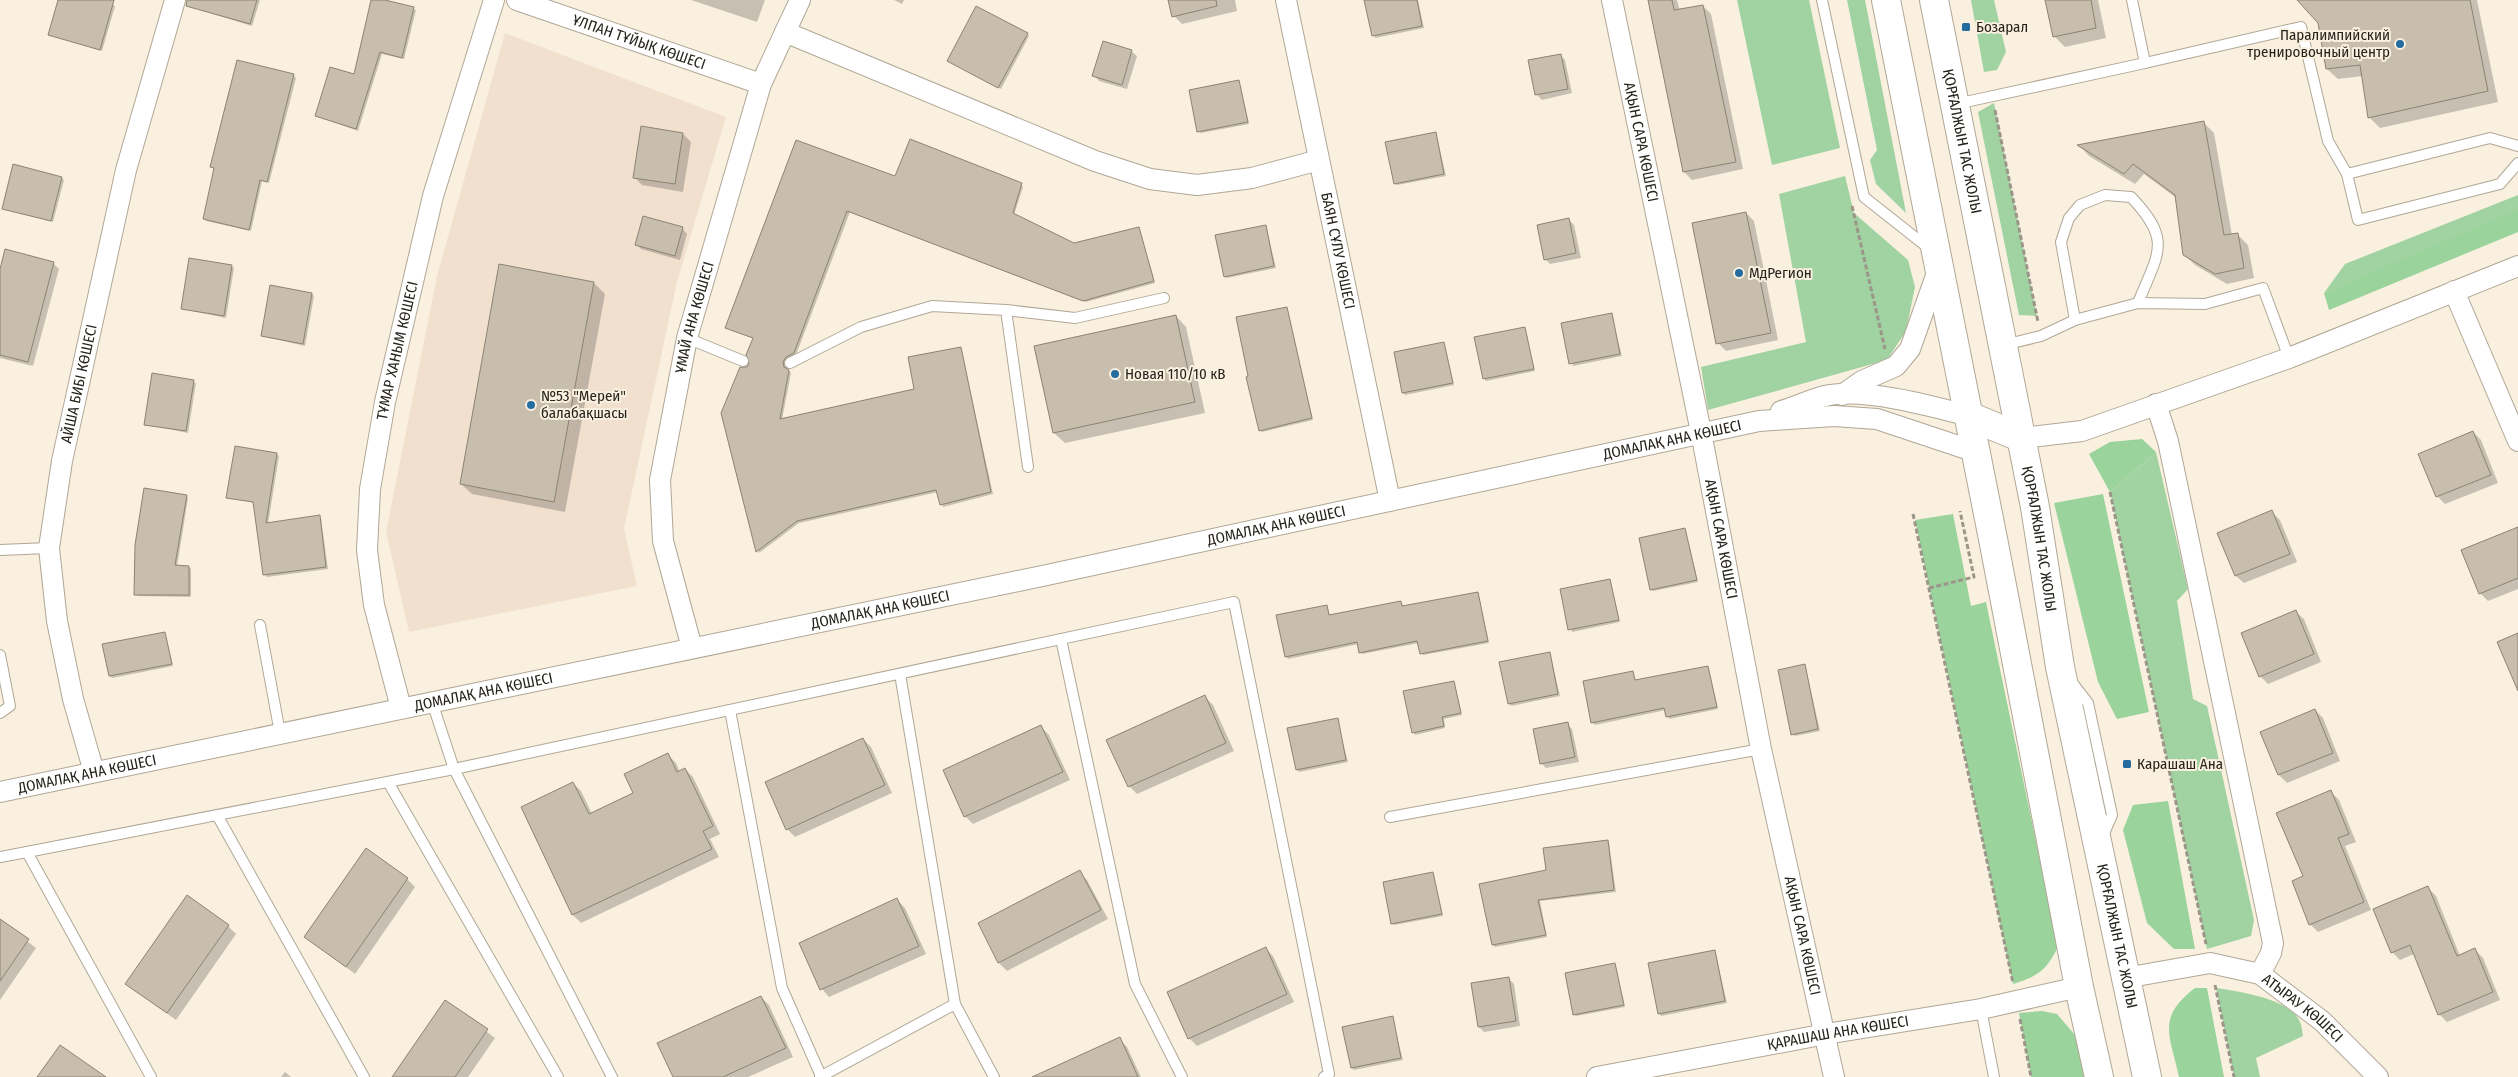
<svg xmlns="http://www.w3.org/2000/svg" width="2518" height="1077" viewBox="0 0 2518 1077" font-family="'Fira Sans Condensed',sans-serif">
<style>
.education{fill:#f2e0cf}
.green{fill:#a1d2a1}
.forest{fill:#9ad39b}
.shadow{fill:#0003}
.building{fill:#c7beae;stroke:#8b8373}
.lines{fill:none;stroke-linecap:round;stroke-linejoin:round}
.lane-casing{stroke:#b0a797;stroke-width:12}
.street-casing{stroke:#b0a797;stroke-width:22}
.primary-casing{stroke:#b0a797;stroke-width:30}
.path{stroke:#9c9589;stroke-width:3;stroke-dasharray:5 2.5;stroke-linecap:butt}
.lane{stroke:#fff;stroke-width:10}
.street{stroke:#fff;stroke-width:20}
.primary{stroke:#fff;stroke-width:28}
.poi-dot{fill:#256ca0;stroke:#f9f0df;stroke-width:2}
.labels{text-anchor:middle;stroke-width:4;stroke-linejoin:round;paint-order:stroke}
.poi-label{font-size:15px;fill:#26231c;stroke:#f9f0df;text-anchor:start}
.street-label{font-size:15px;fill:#26231c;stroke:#f9f0df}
</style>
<rect width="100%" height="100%" fill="#f9f0df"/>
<!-- education -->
<path class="education" d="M505,33L726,117L677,282L624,529L637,586L409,632L386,532L437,276Z"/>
<!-- green -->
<g class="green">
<path d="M1737,0H1809L1840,148L1772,165Z"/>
<path d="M1847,0H1865L1906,213L1876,184L1870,160L1877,150Z"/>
<path d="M1971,0H1994L2006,52L1997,70L1984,72Z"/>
<path d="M1994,103L2037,316L2019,315L1978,112Z"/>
<path d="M1845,176L1854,213L1908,260L1915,287L1906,331L1887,360L1708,410L1701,367L1806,342L1779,194Z"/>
<path d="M2518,195V212L2324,293L2345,264Z"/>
<path d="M2156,452L2188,589L2177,601L2193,699L2207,706L2254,920L2251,936L2207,949L2110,492Z"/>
<path d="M2216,988C2238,991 2289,999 2299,1020C2302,1025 2302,1031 2303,1036L2256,1058L2260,1077H2234Z"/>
</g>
<!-- forest -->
<g class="forest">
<path d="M2518,210V232L2329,310L2324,293Z"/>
<path d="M2142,439L2156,452L2110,492L2089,454L2110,442Z"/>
<path d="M2103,494L2149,712L2117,719L2098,682L2054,503Z"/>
<path d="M1953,514L1971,606L1986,602L2058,947C2046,971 2038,976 2013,984L1915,520Z"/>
<path d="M2168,801L2195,949H2174L2147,923L2123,830L2133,805Z"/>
<path d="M2195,988H2207L2224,1077H2179C2170,1035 2156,1018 2195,988Z"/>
<path d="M2042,1011L2057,1014L2075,1035L2085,1077H2031L2019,1013Z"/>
</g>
<!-- shadow -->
<g class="shadow">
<path d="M59,0H101L115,6L102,51L49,34Z"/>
<path d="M214,0H260L252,26L213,14L210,12Z"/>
<path d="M373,0L416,10L404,59L382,54L358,131L317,116L354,75Z"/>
<path d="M691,0H765L757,22Z"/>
<path d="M894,0H904L902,4Z"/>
<path d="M1170,0H1235L1237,11L1182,24L1174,16Z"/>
<path d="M1366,0H1418L1424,28L1375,38Z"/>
<path d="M1649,0H1677L1680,11L1703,6L1711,14L1743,169L1692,180L1684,172Z"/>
<path d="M2047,0H2098L2106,38L2065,47L2054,36Z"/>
<path d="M2301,0H2477L2498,102L2380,128L2370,118L2363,76L2338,79L2327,69L2319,22Z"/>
<path d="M1027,34L1029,36L1001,89L951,63Z"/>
<path d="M1131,51L1137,56L1127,89L1099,81L1094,75Z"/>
<path d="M1560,55L1565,60L1572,93L1542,100L1536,94Z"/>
<path d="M293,75L296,78L269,183L262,181L251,231L206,221L204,218L215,169L211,167Z"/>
<path d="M1239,81L1249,124L1201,133L1198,131Z"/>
<path d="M2203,122L2214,133L2232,235L2237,234L2248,245L2254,278L2227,284L2195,265L2184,254L2175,197L2144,174L2135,184L2089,156L2080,146Z"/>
<path d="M1436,133L1446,176L1397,185L1395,183Z"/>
<path d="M683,134L691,142L683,192L642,185L634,177Z"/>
<path d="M797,141L896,177L1021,184L1023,187L1014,215L1074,244L1139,228L1155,283L1086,302L850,212L796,355L789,359L785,365L791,373L782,420L915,390L961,349L993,494L943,507L938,492L799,523L759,553L723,413L751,363L754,339L727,327Z"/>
<path d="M62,178L64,180L53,222L4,208Z"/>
<path d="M1746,213L1754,221L1778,340L1726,351L1718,343Z"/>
<path d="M1569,220L1574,225L1581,258L1550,264L1545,259Z"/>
<path d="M1266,226L1276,268L1227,278L1225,276Z"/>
<path d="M682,228L687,234L680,260L641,249L636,244Z"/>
<path d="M6,251L54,264L59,269L33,366L0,358V274Z"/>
<path d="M231,266L234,268L226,318L183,309Z"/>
<path d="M500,266L594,283L605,294L565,512L472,494L461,484Z"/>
<path d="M312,294L314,296L305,346L262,336Z"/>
<path d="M1286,309L1313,420L1262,432L1260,430Z"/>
<path d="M1611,314L1622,356L1573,366L1562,324Z"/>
<path d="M1176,316L1186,327L1205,413L1065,443L1054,433L1036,347Z"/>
<path d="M1524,329L1535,371L1486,381L1484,378Z"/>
<path d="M1444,343L1454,385L1405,395L1403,393Z"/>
<path d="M153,374L196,383L188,433L145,424Z"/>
<path d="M2473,432L2481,440L2498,483L2445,504L2437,496Z"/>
<path d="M276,454L279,456L268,524L319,517L321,519L328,569L267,577L264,574L255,503L228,497Z"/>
<path d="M186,496L188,498L177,567H189L191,569V597L138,596L136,594Z"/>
<path d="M2272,512L2280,520L2297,562L2244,583L2236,576L2219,533Z"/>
<path d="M1685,530L1698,582L1653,591L1651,589Z"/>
<path d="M2518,532V589L2488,601L2480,593Z"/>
<path d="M1610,580L1620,622L1572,632L1561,590Z"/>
<path d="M1478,593L1489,643L1423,655L1419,643L1362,654L1359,644L1288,659L1286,656L1327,606L1330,616L1401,602L1404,607Z"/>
<path d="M2296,612L2304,619L2321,662L2268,684L2260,676Z"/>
<path d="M165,633L173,666L112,678L110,676Z"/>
<path d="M1550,653L1560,696L1511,706L1509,703Z"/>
<path d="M1805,665L1820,731L1795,736L1793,734Z"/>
<path d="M1708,667L1718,709L1669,719L1666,710L1595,725L1592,722L1633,672L1636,681Z"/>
<path d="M1454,682L1462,715L1444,719L1445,728L1415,735L1413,732Z"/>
<path d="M1205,697L1213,705L1234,751L1137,794L1129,786Z"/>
<path d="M2315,710L2323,718L2340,761L2287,783L2279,775L2262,732Z"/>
<path d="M1337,720L1348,762L1299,772L1297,769Z"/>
<path d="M1567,724L1572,729L1579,762L1546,768L1541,763Z"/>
<path d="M1041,727L1049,735L1070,780L973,824L965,816Z"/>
<path d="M863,739L871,747L892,793L795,837L787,829Z"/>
<path d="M668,755L676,763L680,772L685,769L693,777L720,834L710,839L719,857L581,923L573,915L522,807L573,783L581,791L592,814L635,794Z"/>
<path d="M2331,792L2339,800L2356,842L2345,846L2371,910L2318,932L2310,924L2304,877Z"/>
<path d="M1607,841L1609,843L1616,892L1540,901L1547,937L1495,947L1493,945L1547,871Z"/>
<path d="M1079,872L1087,880L1108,919L1007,971L999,963L979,924Z"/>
<path d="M1433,873L1443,916L1394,925L1392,923Z"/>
<path d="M407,879L415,887L355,974L306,937Z"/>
<path d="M2428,888L2436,896L2460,956L2475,950L2483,958L2500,1000L2447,1022L2439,1014L2414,954L2400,960L2392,952Z"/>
<path d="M897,900L905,908L926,954L829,997L822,989L801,943Z"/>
<path d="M0,921L36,948L0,1000Z"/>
<path d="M228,926L236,934L176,1020L126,984Z"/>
<path d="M1265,948L1273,956L1294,1002L1197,1046L1189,1038Z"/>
<path d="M1715,951L1727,1003L1661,1016L1659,1013Z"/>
<path d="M1615,964L1625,1007L1576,1016L1574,1014Z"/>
<path d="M1509,979L1514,984L1520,1026L1484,1032L1479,1027Z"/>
<path d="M761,997L769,1005L793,1057L748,1077H674Z"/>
<path d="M446,1001L495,1038L468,1077H393Z"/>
<path d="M1392,1018L1403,1060L1354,1070L1352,1068Z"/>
<path d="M1119,1039L1127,1047L1141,1077H1035Z"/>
<path d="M285,1072L291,1077H281Z"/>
</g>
<!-- building -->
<g class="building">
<path d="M58,0H114L100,50L48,35Z"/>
<path d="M187,0H257L250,24L186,6Z"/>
<path d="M371,0H385L414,7L402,58L380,52L356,129L315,116L330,67L354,74Z"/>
<path d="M1168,0H1216L1217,6L1172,17Z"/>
<path d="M1364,0H1417L1422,26L1372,36Z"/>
<path d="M1648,0H1672L1674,10L1703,5L1736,162L1683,172Z"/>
<path d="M2045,0H2091L2096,28L2053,37Z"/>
<path d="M2297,0H2470L2488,91L2368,118L2360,65L2326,69L2318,23Z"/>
<path d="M976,6L1028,33L998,88L947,61Z"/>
<path d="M1103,41L1132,50L1122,85L1092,76Z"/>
<path d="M1561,54L1568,89L1535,95L1528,60Z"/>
<path d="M237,60L294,74L267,182L260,180L249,230L203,219L214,168L210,167Z"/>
<path d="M1239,80L1248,122L1197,132L1189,90Z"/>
<path d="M2204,121L2224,235L2238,233L2244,268L2215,274L2183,255L2175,195L2133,164L2124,174L2077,145Z"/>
<path d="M641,126L683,133L675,184L633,178Z"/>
<path d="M1436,132L1444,174L1394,184L1385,142Z"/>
<path d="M910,139L1022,183L1013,213L1074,243L1139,227L1154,281L1083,301L847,211L794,353L786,357L783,362L784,367L789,370L780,419L914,389L908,357L961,347L991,492L940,505L936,490L797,521L756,552L721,413L740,367H747L749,363L746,355L753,338L725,328L796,140L895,176Z"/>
<path d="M13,164L62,177L51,221L2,209Z"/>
<path d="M1746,212L1771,333L1716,344L1692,223Z"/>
<path d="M643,216L683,227L675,256L635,245Z"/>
<path d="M1569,218L1576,253L1544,260L1537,225Z"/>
<path d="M1266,225L1274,266L1224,277L1215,235Z"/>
<path d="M5,249L54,262L28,362L0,355V269Z"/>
<path d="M189,258L232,265L224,316L181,309Z"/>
<path d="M499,264L594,282L554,502L460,484Z"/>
<path d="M270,285L312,293L303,344L261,336Z"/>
<path d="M1287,307L1312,418L1259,431L1246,377L1248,376L1236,317Z"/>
<path d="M1612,313L1620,354L1569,364L1561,323Z"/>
<path d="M1176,315L1195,402L1053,433L1034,346Z"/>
<path d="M1525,327L1534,369L1483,379L1474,337Z"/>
<path d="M1444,342L1453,383L1402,393L1394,352Z"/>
<path d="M152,373L194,380L186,431L144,425Z"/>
<path d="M2473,431L2491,475L2436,497L2418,454Z"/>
<path d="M235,446L277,453L266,523L320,515L326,567L263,575L253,502L226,498Z"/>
<path d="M144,488L187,495L175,565L189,566V595H134L135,545Z"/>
<path d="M2272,510L2290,554L2235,576L2217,533Z"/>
<path d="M2518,527V578L2479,594L2461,550Z"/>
<path d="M1685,528L1697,580L1650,590L1639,538Z"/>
<path d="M1610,579L1619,620L1568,630L1560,589Z"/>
<path d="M1478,592L1488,641L1420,654L1417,641L1359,653L1357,642L1285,657L1276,615L1327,605L1329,615L1401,601L1402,606Z"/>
<path d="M2296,610L2314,654L2259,677L2241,633Z"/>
<path d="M165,632L172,664L109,676L102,644Z"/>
<path d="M2518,633V691L2497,642Z"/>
<path d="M1550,652L1558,694L1508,704L1499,662Z"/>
<path d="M1805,664L1818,729L1791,735L1778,670Z"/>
<path d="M1708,666L1717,707L1666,717L1664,708L1591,723L1583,681L1633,671L1635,680Z"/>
<path d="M1454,681L1461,713L1442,717L1444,726L1412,733L1403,691Z"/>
<path d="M1205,695L1226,743L1128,787L1106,740Z"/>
<path d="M2315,709L2333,753L2278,775L2260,732Z"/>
<path d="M1338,718L1346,760L1296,770L1287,728Z"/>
<path d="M1568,722L1575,757L1540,764L1533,729Z"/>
<path d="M1041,725L1063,772L964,817L943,770Z"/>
<path d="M863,738L885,785L786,830L765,782Z"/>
<path d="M668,753L677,772L685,768L713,826L703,831L712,849L572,915L521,807L573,782L589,814L633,793L624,774Z"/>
<path d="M2331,790L2349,834L2338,838L2364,902L2309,925L2292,881L2303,876L2276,813Z"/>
<path d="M1608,840L1614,890L1538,900L1546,935L1492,945L1479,884L1546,870L1543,848Z"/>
<path d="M366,848L408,878L346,967L304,937Z"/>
<path d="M1080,870L1101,910L998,963L978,923Z"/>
<path d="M1433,872L1442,914L1391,924L1383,882Z"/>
<path d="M2428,886L2457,956L2475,948L2493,992L2438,1015L2410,945L2391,953L2373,909Z"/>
<path d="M187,895L229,925L167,1013L125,984Z"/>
<path d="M897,898L919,946L820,990L799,943Z"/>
<path d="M0,919L29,939L0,981Z"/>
<path d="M1266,947L1287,994L1188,1039L1167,992Z"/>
<path d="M1715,950L1725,1001L1658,1014L1648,963Z"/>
<path d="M1615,963L1624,1005L1573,1015L1565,973Z"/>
<path d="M1509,977L1516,1021L1478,1027L1471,983Z"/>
<path d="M761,996L786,1048L723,1077H673L657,1043Z"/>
<path d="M445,1000L488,1029L455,1077H392Z"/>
<path d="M1393,1016L1401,1058L1351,1068L1342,1027Z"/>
<path d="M1120,1037L1138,1077H1032Z"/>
<path d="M60,1045L106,1077H37Z"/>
</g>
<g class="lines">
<!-- lane casing -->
<g class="lane-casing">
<g id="lane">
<path d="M1822,0L1864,197L1931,250"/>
<path d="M2145,63L2301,27L2328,141L2347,174"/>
<path d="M1956,104L2145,63L2132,0"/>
<path d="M2518,146L2490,138L2347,174L2358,220L2500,184L2518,163"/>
<path d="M1006,310L1075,318L1164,298"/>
<path d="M2075,320L2061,242L2069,218L2080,205L2105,195L2131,197C2173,241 2158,253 2138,303"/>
<path d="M687,338L743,361"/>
<path d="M2004,345L2041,336L2075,320L2138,303L2205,304L2263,288L2289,358"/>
<path d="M790,363L861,327L932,306L1006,310L1028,467"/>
<path d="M0,550L49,548"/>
<path d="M260,625L280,733"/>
<path d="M1061,639L1135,984L1182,1077"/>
<path d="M0,655L10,706L0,713"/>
<path d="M900,674L955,1004"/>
<path d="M2071,681L2088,703L2112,815L2102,838"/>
<path d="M432,702L454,769L612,1077"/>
<path d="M730,710L782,988L821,1076"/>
<path d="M388,782L558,1077"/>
<path d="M217,815L364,1077"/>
<path d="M1390,817L1761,749"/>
<path d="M0,857L27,852"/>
<path d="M1981,1009L1994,1077"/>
<path d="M151,1077L27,852L454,769L1234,602L1329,1074L1324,1077"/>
<path d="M820,1077L955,1004L994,1077"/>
</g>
</g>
<!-- street casing -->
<g class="street-casing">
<g id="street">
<path id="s1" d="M517,0L761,84"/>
<path id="s2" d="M1286,0L1390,501"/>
<path id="s3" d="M1612,0L1701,432L1761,749L1834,1077"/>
<path d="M785,32L1095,161L1150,179L1197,185L1252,178L1319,160"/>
<path d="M2454,291L2518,441"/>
<path d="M1842,395L1862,381L1896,366L1910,349L1938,270"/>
<path d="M2156,404L2168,441L2273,943L2271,953L2260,974"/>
<path d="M1781,411C1795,407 1810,400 1825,396C1861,387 1932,406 1969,416"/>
<path d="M2022,438L2082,431L2289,358L2518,266"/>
<path id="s4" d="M692,648L663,541L660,480L687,338L761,84L800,0"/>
<path id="s5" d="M401,708L374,605L367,550L370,489L385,402L433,196L494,0"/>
<path id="s6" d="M94,772L73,699L57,621L49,548L62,461L126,170L175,0"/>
<path id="s7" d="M0,792L1047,575L1759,421L1834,416L1877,419L1976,452"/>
<path id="s8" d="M2125,978L2210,963L2260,974L2322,1021L2378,1077"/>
<path id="s9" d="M1597,1077L1826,1034L1981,1009L2079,987"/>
</g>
</g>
<!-- primary casing -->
<g class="primary-casing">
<g id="primary">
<path d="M1886,0L1994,544L2079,987L2099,1077"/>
<path id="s10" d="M1934,0L2035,507L2060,667L2147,1077"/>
<path d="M1969,416L2022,438"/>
</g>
</g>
<!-- path -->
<g class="path">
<path d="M1995,110L2038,322"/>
<path d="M1852,206L1885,349"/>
<path d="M2110,492L2206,944"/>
<path d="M1913,514L2013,983"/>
<path d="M1929,588L1974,577L1960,511"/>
<path d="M2215,985L2234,1077"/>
<path d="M2020,1019L2031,1077"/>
</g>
<!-- lane -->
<use href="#lane" class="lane"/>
<!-- street -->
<use href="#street" class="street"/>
<!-- primary -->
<use href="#primary" class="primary"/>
</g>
<!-- markers -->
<g class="poi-dot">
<rect x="1961" y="22" width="10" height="10" rx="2.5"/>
<circle cx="2400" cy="44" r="5"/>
<circle cx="1739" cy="273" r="5"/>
<circle cx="1115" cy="374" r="5"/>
<circle cx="531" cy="405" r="5"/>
<rect x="2122" y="759" width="10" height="10" rx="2.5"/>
</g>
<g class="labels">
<!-- poi labels -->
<g class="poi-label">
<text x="1976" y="32">Бозарал</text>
<text x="2390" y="40" text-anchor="end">Паралимпийский<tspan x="2390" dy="17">тренировочный центр</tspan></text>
<text x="1749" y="278">МдРегион</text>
<text x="1125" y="379">Новая 110/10 кВ</text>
<text x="541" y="401">№53 "Мерей"<tspan x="541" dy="17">балабақшасы</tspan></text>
<text x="2137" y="769">Карашаш Ана</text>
</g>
<!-- street labels -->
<g class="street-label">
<text dy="5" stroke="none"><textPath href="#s1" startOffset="129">ҰЛПАН ТҰЙЫҚ КӨШЕСІ</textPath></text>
<text dy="5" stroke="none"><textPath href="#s10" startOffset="144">ҚОРҒАЛЖЫН ТАС ЖОЛЫ</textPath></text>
<text dy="5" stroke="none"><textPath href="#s3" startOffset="145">АҚЫН САРА КӨШЕСІ</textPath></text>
<text dy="5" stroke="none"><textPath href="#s2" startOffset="256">БАЯН СҰЛУ КӨШЕСІ</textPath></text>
<text dy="5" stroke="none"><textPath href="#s4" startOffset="338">ҰМАЙ АНА КӨШЕСІ</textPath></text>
<text dy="5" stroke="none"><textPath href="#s5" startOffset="364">ТҰМАР ХАНЫМ КӨШЕСІ</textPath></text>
<text dy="5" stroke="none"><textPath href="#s6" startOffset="396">АЙША БИБІ КӨШЕСІ</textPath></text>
<text dy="5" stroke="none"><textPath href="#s7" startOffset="1709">ДОМАЛАҚ АНА КӨШЕСІ</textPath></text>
<text dy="5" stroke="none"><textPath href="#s7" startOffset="1304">ДОМАЛАҚ АНА КӨШЕСІ</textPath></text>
<text dy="5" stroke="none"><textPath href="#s3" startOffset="550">АҚЫН САРА КӨШЕСІ</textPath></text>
<text dy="5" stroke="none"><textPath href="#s10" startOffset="549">ҚОРҒАЛЖЫН ТАС ЖОЛЫ</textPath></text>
<text dy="5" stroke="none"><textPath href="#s7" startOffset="899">ДОМАЛАҚ АНА КӨШЕСІ</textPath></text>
<text dy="5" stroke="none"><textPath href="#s7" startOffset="494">ДОМАЛАҚ АНА КӨШЕСІ</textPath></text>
<text dy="5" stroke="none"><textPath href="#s7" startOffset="89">ДОМАЛАҚ АНА КӨШЕСІ</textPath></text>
<text dy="5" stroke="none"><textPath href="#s3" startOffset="955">АҚЫН САРА КӨШЕСІ</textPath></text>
<text dy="5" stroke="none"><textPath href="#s10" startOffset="954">ҚОРҒАЛЖЫН ТАС ЖОЛЫ</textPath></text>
<text dy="5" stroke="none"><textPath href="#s8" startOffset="192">АТЫРАУ КӨШЕСІ</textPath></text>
<text dy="5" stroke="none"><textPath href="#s9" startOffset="245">ҚАРАШАШ АНА КӨШЕСІ</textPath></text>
</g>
</g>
</svg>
